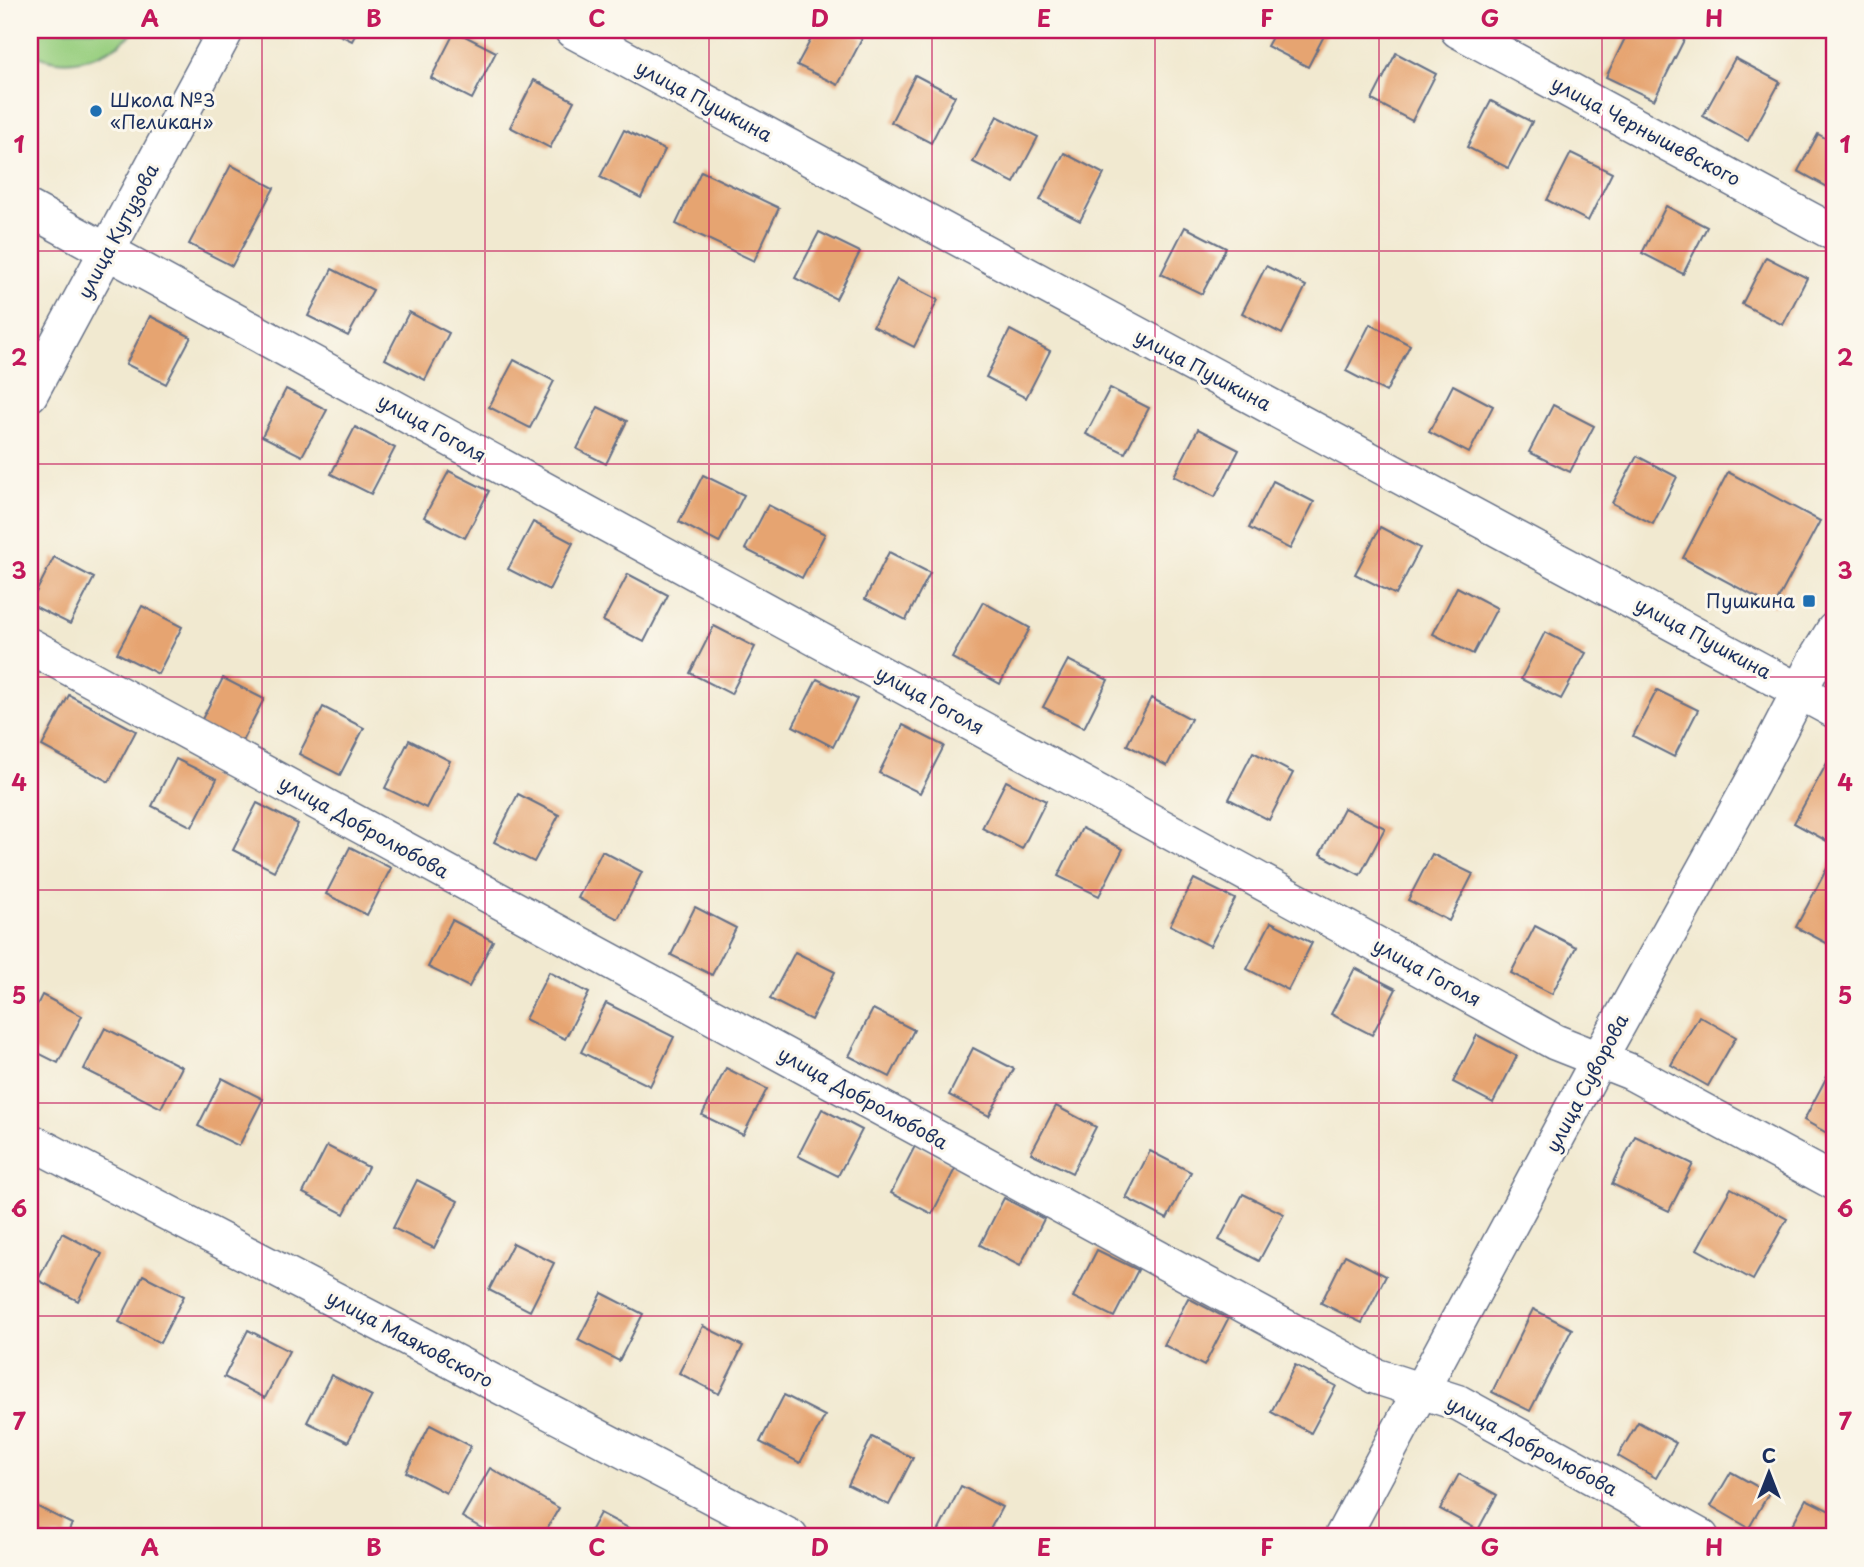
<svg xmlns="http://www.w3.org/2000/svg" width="1864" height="1567" viewBox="0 0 1864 1567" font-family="'Playpen Sans',sans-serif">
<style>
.green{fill:#99cf80;stroke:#5a7f6f;stroke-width:2}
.building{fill:#e6a471}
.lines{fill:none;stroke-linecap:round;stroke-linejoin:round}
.minor-casing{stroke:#667086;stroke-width:38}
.minor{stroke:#fff;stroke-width:35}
.grid{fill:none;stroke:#c2185b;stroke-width:2;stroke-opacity:0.55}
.poi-dot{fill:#1f6fb2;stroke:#fbf7ec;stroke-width:2.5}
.labels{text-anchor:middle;stroke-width:6;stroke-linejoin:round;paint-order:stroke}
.poi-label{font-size:19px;fill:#1b2f5e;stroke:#fbf7ec;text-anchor:start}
.street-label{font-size:19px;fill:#1b2f5e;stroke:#fbf7ec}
.neatline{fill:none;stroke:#c2185b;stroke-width:2.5}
.grid-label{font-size:23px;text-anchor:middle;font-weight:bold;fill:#c2185b}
</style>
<rect width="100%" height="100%" fill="#fbf7ec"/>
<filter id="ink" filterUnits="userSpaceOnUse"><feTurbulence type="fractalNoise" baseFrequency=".0143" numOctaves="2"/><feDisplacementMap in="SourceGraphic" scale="14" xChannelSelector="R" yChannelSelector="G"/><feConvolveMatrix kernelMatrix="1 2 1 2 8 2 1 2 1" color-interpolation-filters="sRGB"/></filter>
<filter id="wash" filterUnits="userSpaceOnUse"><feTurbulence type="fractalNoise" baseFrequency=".00686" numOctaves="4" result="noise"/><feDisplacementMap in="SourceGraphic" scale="28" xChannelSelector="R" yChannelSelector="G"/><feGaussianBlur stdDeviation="1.57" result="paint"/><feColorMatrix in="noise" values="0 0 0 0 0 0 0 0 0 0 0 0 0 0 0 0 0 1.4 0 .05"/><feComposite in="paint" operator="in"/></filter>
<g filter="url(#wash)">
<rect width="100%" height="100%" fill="#f1e9d0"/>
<!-- green -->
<path class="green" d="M30,30H135C118,50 83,65 56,61C48,60 38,56 30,54Z"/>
<g id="blocks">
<!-- building -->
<g class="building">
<path d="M329,30H358L352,41Z"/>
<path d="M816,30H845L862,39L838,85L797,65Z"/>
<path d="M1276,30H1327L1308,67L1267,46Z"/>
<path d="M1629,30H1668L1685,38L1654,100L1606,77Z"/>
<path d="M455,31L496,52L472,99L431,78Z"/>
<path d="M1396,53L1436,74L1412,121L1372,100Z"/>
<path d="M1735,58L1780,82L1748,141L1703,116Z"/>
<path d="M915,75L955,96L931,143L891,122Z"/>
<path d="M534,80L574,101L550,148L510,127Z"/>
<path d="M1491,101L1532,122L1508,168L1467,147Z"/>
<path d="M997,116L1038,137L1014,183L973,162Z"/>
<path d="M624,130L665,150L641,198L600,177Z"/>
<path d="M1818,134L1834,143V183L1831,189L1798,171Z"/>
<path d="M1064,153L1104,174L1080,221L1040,200Z"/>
<path d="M1571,153L1612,173L1588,221L1547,200Z"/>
<path d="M231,165L274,188L232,266L189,244Z"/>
<path d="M701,171L779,208L754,261L676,224Z"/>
<path d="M1666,206L1707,227L1683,274L1642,253Z"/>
<path d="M1185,227L1226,248L1202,294L1161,274Z"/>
<path d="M819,232L860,252L836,299L795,278Z"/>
<path d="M1766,257L1807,278L1783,325L1742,304Z"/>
<path d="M1266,266L1306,286L1282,334L1242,313Z"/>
<path d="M332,269L373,290L348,336L308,316Z"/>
<path d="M897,279L938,300L914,347L873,326Z"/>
<path d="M409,312L449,333L425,380L385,359Z"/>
<path d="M150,316L191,337L166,384L126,364Z"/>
<path d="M1370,324L1410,345L1386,392L1346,371Z"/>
<path d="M1010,330L1050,351L1026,398L986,377Z"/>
<path d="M514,360L554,381L530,428L489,407Z"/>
<path d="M1453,385L1493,406L1469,453L1429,432Z"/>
<path d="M1110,388L1149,408L1125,453L1086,434Z"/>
<path d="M286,389L327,410L302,456L262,436Z"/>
<path d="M1553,405L1594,426L1570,472L1529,452Z"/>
<path d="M598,407L627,421L606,464L577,449Z"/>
<path d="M355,427L395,448L371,494L331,474Z"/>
<path d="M1198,429L1239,450L1215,497L1174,476Z"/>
<path d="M1637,456L1677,477L1653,524L1612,503Z"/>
<path d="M449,471L489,491L465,538L424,517Z"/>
<path d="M1728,472L1820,521L1774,607L1683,558Z"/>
<path d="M703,475L744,495L719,543L679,522Z"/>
<path d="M1273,481L1314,502L1290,549L1249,528Z"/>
<path d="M768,505L825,534L802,578L745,549Z"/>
<path d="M533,522L573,543L549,590L508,569Z"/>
<path d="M1380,527L1420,548L1396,595L1355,574Z"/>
<path d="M889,552L930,573L906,620L865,599Z"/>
<path d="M54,557L94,578L70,624L30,604Z"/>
<path d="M628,574L668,595L644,642L603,621Z"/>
<path d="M1457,587L1497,608L1473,654L1433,634Z"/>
<path d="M983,602L1030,628L1000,684L952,658Z"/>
<path d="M142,606L182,627L158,674L117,653Z"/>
<path d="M714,626L755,647L731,694L690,673Z"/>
<path d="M1545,632L1586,653L1561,699L1521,679Z"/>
<path d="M1068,660L1108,680L1084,728L1043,707Z"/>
<path d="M223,678L264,699L240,745L199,725Z"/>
<path d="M817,679L857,699L833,747L793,726Z"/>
<path d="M1657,690L1698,710L1674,757L1633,736Z"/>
<path d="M69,695L136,731L109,782L42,746Z"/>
<path d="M1151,698L1191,719L1167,766L1127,745Z"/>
<path d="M323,707L364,728L340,775L299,754Z"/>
<path d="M903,725L944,746L920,793L879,773Z"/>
<path d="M409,740L450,761L426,808L385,788Z"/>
<path d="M1253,752L1293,773L1269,820L1229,799Z"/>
<path d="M1832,754L1834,755V845L1794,823Z"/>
<path d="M176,759L217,779L192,827L152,806Z"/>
<path d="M1006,781L1046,801L1022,849L982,828Z"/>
<path d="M518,794L559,815L534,862L494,842Z"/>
<path d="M257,803L298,824L274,871L233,850Z"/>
<path d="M1344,808L1385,828L1360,875L1320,854Z"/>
<path d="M1082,828L1123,849L1099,896L1058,876Z"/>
<path d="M350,847L391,868L367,915L326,894Z"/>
<path d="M602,851L642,872L618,919L578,898Z"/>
<path d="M1432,854L1473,874L1449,921L1408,900Z"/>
<path d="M1834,855V947L1796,927Z"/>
<path d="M1194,879L1235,899L1210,946L1170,925Z"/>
<path d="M695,907L736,928L712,975L671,955Z"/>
<path d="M452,920L493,941L469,987L428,967Z"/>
<path d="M1271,922L1312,943L1288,990L1247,969Z"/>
<path d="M1535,926L1576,947L1552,994L1511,973Z"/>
<path d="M795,952L835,972L811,1020L770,999Z"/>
<path d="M1355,968L1396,989L1372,1035L1331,1014Z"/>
<path d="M549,972L589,993L565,1039L525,1019Z"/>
<path d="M42,995L82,1016L58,1063L30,1049V1019Z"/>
<path d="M606,1003L674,1037L650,1086L581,1052Z"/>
<path d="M873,1009L914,1030L890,1077L849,1056Z"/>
<path d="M1699,1016L1736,1037L1708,1086L1671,1065Z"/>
<path d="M105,1028L182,1067L161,1108L84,1069Z"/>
<path d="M1477,1035L1517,1056L1493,1103L1453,1082Z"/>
<path d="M973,1048L1014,1069L989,1116L949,1095Z"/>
<path d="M1832,1067L1834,1069V1137L1804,1120Z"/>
<path d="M726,1068L767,1089L743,1135L702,1115Z"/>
<path d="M222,1078L263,1099L239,1146L198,1126Z"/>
<path d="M1056,1106L1096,1127L1072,1173L1031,1153Z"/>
<path d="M822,1109L862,1130L838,1176L798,1156Z"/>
<path d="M1635,1136L1693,1164L1669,1211L1612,1184Z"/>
<path d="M327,1146L368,1167L344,1214L303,1193Z"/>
<path d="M915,1146L956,1167L932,1214L891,1193Z"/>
<path d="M1150,1151L1191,1172L1167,1219L1126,1198Z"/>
<path d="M417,1180L458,1201L434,1248L393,1228Z"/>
<path d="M1731,1188L1787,1219L1753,1280L1697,1249Z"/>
<path d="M1243,1194L1284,1214L1259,1261L1219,1240Z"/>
<path d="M1004,1198L1044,1219L1020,1266L980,1245Z"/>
<path d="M62,1233L102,1254L78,1301L38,1280Z"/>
<path d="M513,1243L554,1263L530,1311L489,1290Z"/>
<path d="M1097,1250L1138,1270L1114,1317L1073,1297Z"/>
<path d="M1345,1255L1386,1276L1362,1323L1321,1303Z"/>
<path d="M143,1275L184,1296L160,1343L119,1322Z"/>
<path d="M602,1293L643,1314L619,1361L578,1340Z"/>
<path d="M1188,1298L1228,1319L1204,1366L1164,1345Z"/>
<path d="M1533,1309L1572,1329L1530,1411L1492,1392Z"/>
<path d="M703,1326L743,1346L719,1394L679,1373Z"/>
<path d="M248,1330L289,1351L265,1398L224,1377Z"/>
<path d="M1295,1365L1336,1386L1311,1433L1271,1412Z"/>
<path d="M331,1375L372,1396L348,1442L307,1422Z"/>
<path d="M784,1395L825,1416L800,1463L760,1442Z"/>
<path d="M1638,1422L1676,1443L1656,1478L1618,1456Z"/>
<path d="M430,1425L471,1446L446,1493L406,1472Z"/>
<path d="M872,1437L913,1458L889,1505L848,1485Z"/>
<path d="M490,1468L559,1508L542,1537H497L462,1517Z"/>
<path d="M1731,1472L1769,1493L1749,1528L1711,1506Z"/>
<path d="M1459,1474L1497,1495L1478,1530L1440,1509Z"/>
<path d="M961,1486L1002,1507L986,1537H944L937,1534Z"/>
<path d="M1806,1499L1834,1513V1537H1786Z"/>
<path d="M30,1503L72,1524L66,1537H30Z"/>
<path d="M600,1513L640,1534L638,1537H587Z"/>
</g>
</g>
</g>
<g filter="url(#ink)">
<use href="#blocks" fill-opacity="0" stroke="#667086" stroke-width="2"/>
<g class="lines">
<!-- minor casing -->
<g class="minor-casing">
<g id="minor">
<path d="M572,30L1834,710"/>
<path d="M1458,30L1834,233"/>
<path d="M30,209L1555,1042L1631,1072L1834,1182"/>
<path d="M30,394L226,30"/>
<path d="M30,646L1375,1376L1459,1403L1701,1537"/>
<path d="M30,1141L790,1537"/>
<path d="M1342,1537L1599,1059L1752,783L1815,661L1834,630"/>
</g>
</g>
<!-- minor -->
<use href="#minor" class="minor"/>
</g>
</g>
<!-- grid -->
<path class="grid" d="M262,30V1537M485,30V1537M709,30V1537M932,30V1537M1155,30V1537M1379,30V1537M1602,30V1537M30,251H1834M30,464H1834M30,677H1834M30,890H1834M30,1103H1834M30,1316H1834"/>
<!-- markers -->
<g class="poi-dot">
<circle cx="96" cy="111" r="7"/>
<rect x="1802" y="594" width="14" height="14" rx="3.5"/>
</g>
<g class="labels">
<!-- poi labels -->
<g class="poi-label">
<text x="110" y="107">Школа №3<tspan x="110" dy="22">«Пеликан»</tspan></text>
<text x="1795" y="608" text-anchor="end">Пушкина</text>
</g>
<!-- street labels -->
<g class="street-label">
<text transform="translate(704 101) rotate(28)" y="7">улица Пушкина</text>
<text transform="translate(1646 131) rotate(28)" y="7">улица Чернышевского</text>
<text transform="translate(118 231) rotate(-62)" y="7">улица Кутузова</text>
<text transform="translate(1203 370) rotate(28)" y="7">улица Пушкина</text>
<text transform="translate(432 428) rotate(29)" y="7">улица Гоголя</text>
<text transform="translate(1703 638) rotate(28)" y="7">улица Пушкина</text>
<text transform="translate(930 700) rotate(29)" y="7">улица Гоголя</text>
<text transform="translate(364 827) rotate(29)" y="7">улица Добролюбова</text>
<text transform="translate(1427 972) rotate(29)" y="7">улица Гоголя</text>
<text transform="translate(1587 1083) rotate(-62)" y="7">улица Суворова</text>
<text transform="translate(863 1098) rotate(29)" y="7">улица Добролюбова</text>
<text transform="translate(410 1339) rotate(28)" y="7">улица Маяковского</text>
<text transform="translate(1532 1446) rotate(28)" y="7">улица Добролюбова</text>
</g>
</g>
<!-- margin -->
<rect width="1864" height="1567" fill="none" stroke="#fbf7ec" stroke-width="77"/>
<!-- north arrow -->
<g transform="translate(1769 1473)" stroke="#fbf7ec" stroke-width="5" paint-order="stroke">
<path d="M0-5L12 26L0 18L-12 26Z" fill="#1b2f5e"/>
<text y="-10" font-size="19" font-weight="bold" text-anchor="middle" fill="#1b2f5e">С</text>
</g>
<rect x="38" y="38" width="1788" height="1490" class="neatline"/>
<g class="grid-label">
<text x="150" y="27">A</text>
<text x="374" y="27">B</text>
<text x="597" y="27">C</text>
<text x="820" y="27">D</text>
<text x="1044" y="27">E</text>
<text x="1267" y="27">F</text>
<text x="1490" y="27">G</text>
<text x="1714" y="27">H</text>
<text x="19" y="153">1</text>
<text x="1845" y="153">1</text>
<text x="19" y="366">2</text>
<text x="1845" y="366">2</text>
<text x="19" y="579">3</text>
<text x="1845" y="579">3</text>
<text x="19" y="791">4</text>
<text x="1845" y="791">4</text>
<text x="19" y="1004">5</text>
<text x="1845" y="1004">5</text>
<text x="19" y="1217">6</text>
<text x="1845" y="1217">6</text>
<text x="19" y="1430">7</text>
<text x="1845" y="1430">7</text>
<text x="150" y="1556">A</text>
<text x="374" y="1556">B</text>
<text x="597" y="1556">C</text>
<text x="820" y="1556">D</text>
<text x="1044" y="1556">E</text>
<text x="1267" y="1556">F</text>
<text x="1490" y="1556">G</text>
<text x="1714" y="1556">H</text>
</g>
</svg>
